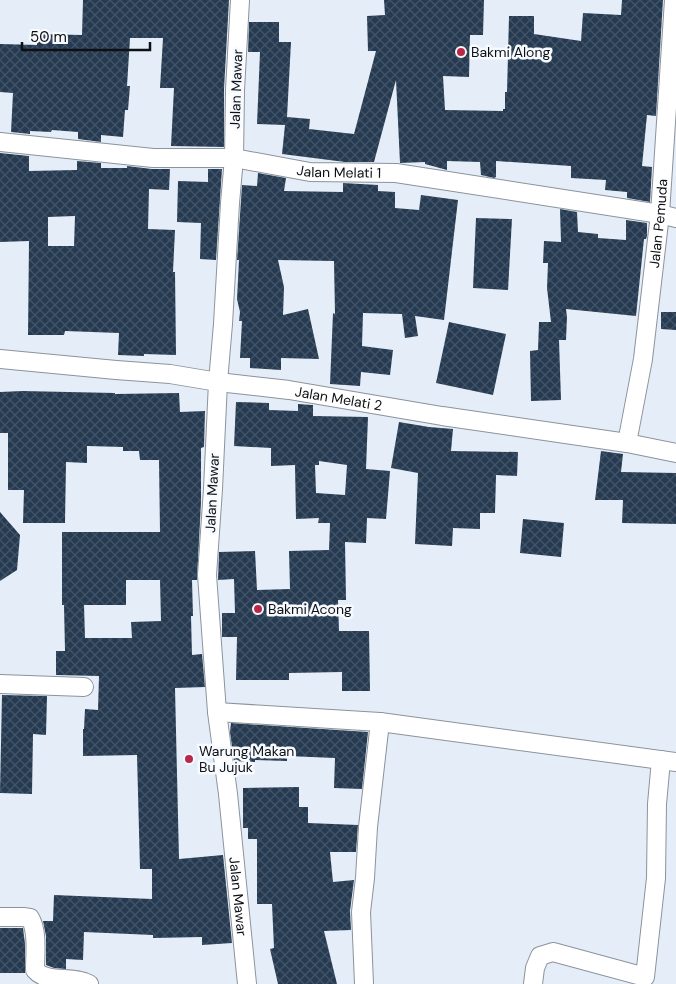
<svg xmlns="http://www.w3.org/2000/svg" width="676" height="984" viewBox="0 0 676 984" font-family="'DM Sans',sans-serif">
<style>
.building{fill:url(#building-cross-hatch);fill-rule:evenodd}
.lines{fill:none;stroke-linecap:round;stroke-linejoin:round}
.street-casing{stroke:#8b939d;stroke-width:20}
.street{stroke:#fff;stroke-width:18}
.poi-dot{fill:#b92849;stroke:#f7fafe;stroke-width:2}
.labels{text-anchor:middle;stroke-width:5;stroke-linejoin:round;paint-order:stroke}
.poi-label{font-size:14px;fill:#0d1014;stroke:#f7fafe;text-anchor:start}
.street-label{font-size:14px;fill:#0d1014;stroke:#f7fafe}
</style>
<defs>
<pattern id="building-cross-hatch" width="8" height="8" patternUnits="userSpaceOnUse" patternTransform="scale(1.25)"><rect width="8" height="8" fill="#263b52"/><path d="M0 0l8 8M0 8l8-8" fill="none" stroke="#435466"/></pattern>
</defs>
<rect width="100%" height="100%" fill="#e5eef8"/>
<!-- building -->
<g class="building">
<path d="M83,0H229L224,89V147L171,146L174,88H160L163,38H130L127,86H130L128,110H125L123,137L101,135V142L78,139V132L52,130L51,132L30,131V134L11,132L13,93L0,92V44L37,45V34L82,35Z"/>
<path d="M384,0H484L483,35H470L469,77L443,76L445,110L503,111V109H505V92H507L509,16H534V34L581,41L583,13L621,15L622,0H663L656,116L647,115L642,166L652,167L650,202L627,198V192L605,190L606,180L571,178V166L496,161V177L494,178L481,175L480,162L447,161V170L425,164V162L400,163L396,80L374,162H345L282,154L285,125L257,124L260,52H248L249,22H279V42H291L287,117L310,119L309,129L354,134L376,51H368L367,16L385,15Z"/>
<path d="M0,153L29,156V171L77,170V161L101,163V168H127V166L152,169H170L169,190L149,189L148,229L175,230L173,272H175L176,355L144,354V356L118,355L119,333L65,331L64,335H28L29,241L0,242ZM75,216L74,246H48V217Z"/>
<path d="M208,169H222L216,260L200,259L201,223L177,222L178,181L208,182Z"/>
<path d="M258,173L286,178L284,191L343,192V183L378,185V191L395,192V208L419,210L421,195L458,200L444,320L415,316L418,336L405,338L402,314L363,313L362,346L393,350L390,375L361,372L360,386L330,384L333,313L335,314L334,261L278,260L284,287L283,315L308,309L319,359L281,358V370L250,368V358H240L242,321H239L240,312L237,299L239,260H237L242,185L257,186Z"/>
<path d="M560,209L577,212L578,232L598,234V238L626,240V220L647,223V236L646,239H644L636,316L566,309L567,317L566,340H559L561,400L531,401L530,351L538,350L539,322H551L547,288L548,263H543L544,241L561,242Z"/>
<path d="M476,218L512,219L508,290L473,288Z"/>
<path d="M661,312H676V330L661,329Z"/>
<path d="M449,322L506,334L493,395L436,383Z"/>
<path d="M22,391L115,393V394L179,393L180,412L205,411L204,447L201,448V502L197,580H192L193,616H191L192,655L202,654L205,687L175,688L179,859L223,855L232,943L202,945V937L153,938V935L84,932L83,960L66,959V969L54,968L46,965V936L43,921H53L54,895L152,899V869H140L137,755L83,756V729H84L85,709L98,710L99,676L56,675V651H65L64,605H62V532H160L159,460H140L139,451H123V447L87,446V463L66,462L65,523H23L24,490H8V433H0V392ZM126,580H160L161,621L131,622L132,638H85L84,605H126Z"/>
<path d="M236,402L269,403V410L298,411V404L312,405H313V416L368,417L366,469L390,471L386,519L367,518L366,543L345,542L346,600H338L339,631H369L370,691H342V672L289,673V680H236L237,637H222V613H235L234,579L218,580L219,552L255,551L257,590L290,589L289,551L329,550L330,523H318L319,518L296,519L295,465L271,466V448L234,446ZM319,461L347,465L345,495L316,493L315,465H319Z"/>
<path d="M399,422L429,427L453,429L451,451L518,452L517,476L496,475L495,513H480V529L453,528L452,546L415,544L418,473L391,468Z"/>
<path d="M601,451L623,454L621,472L676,473V524L622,523L623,500H595Z"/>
<path d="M0,512L20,535L17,570L0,581Z"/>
<path d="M523,519L564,523L561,557L520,553Z"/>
<path d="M2,695L47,696L46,735L33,734L32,794L0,793Z"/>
<path d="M231,723L368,732L362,789L334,788L335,758L287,756V761L255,760V762L234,761L230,732Z"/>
<path d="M299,787V807H308V823L358,825L356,852H330L333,882L354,880L350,911L351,930L324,931L337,984H278L270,949L274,948L272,904H257V839H248V828H243V788Z"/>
<path d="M0,928H23L25,944V973H0Z"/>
</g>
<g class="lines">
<!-- street casing -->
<g class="street-casing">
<g id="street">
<path id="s1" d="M240,0L235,90L234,158L230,203L223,324L218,382L213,489L207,575L217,712L228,794L247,984"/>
<path id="s2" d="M0,142L153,158H234L310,172L396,173L660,214L676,218"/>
<path id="s3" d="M0,359L116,370L170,374L218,382L289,390L442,416L627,443L676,453"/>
<path id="s4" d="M627,443L643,359L660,214L674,0"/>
<path d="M0,684L84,687"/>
<path d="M217,712L380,722L676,762"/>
<path d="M0,917H23L30,918C38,931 35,955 35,970C47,984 72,975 89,984"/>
<path d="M364,984L361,912L365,878L368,827L380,722"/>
<path d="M533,984L535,968L540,956L553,952L645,977L656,878L657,804L661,760"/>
</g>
</g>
<!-- street -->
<use href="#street" class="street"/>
</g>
<!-- markers -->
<g class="poi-dot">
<circle cx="461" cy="52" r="5"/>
<circle cx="258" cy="609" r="5"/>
<circle cx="189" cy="759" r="5"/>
</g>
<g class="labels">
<!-- poi labels -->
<g class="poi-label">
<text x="471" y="57">Bakmi Along</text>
<text x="268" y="614">Bakmi Acong</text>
<text x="199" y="756">Warung Makan<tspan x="199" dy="16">Bu Jujuk</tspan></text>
</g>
<!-- street labels -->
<g class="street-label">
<text transform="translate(236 89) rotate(-88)" y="5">Jalan Mawar</text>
<text dy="5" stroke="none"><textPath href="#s2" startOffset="341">Jalan Melati 1</textPath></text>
<text dy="5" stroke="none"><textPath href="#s4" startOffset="222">Jalan Pemuda</textPath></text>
<text dy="5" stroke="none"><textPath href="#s3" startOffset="341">Jalan Melati 2</textPath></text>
<text transform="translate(212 493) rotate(-87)" y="5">Jalan Mawar</text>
<text dy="5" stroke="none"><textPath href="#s1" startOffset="899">Jalan Mawar</textPath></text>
</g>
</g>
<!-- scale -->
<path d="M22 42v8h128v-8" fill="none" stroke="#0d1014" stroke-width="2.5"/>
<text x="30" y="42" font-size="15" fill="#0d1014" stroke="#f7fafe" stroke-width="4" paint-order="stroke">50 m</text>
</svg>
